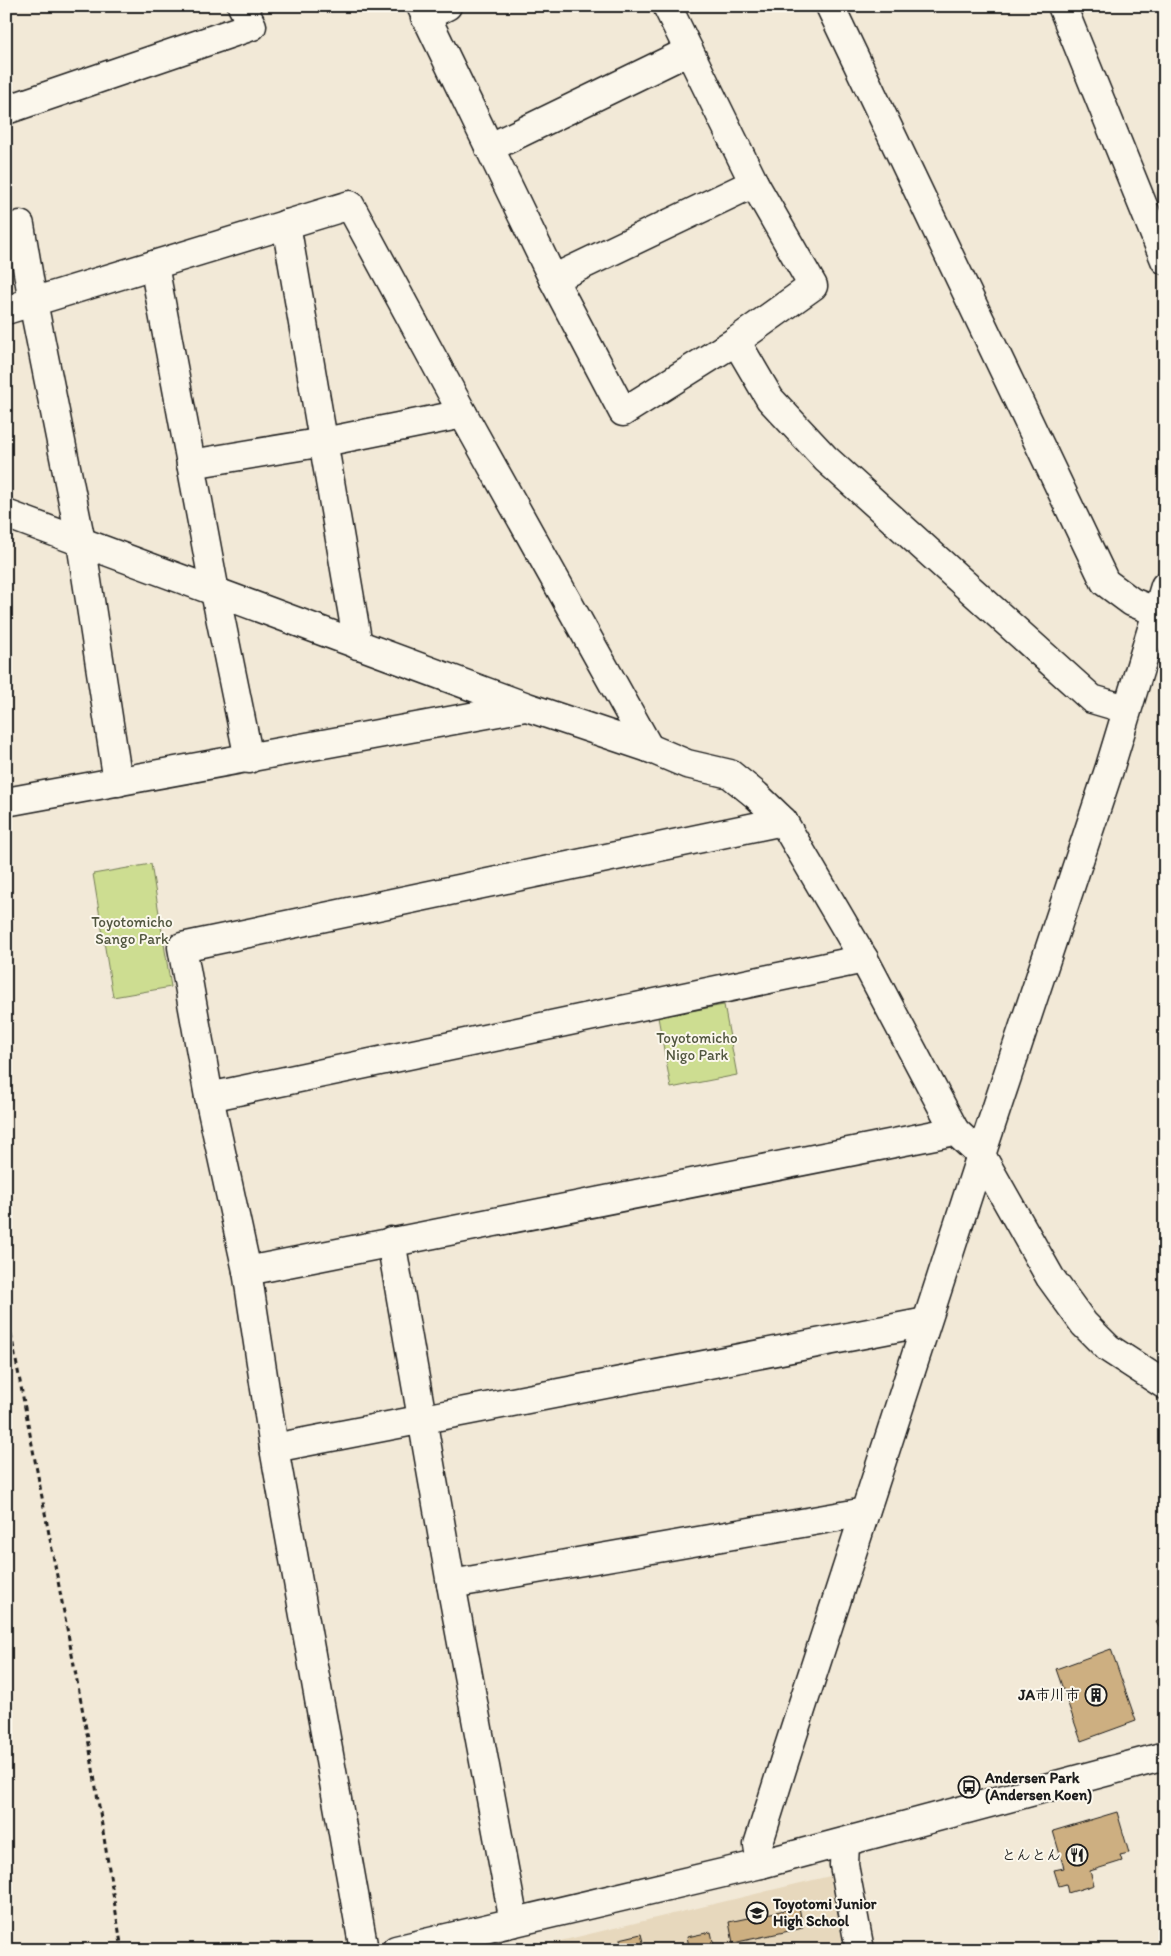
<svg xmlns="http://www.w3.org/2000/svg" width="1171" height="1956" viewBox="0 0 1171 1956" font-family="Itim,'Klee One',sans-serif">
<style>
.built{fill:#e7d8bd}
.green{fill:#cddd91;stroke:#747c56}
.building{fill:#cdaf81;stroke:#1c1c1c}
.lines{fill:none;stroke-linecap:round;stroke-linejoin:round}
.minor-casing{stroke:#1c1c1c;stroke-width:31}
.path{stroke:#1c1c1c;stroke-width:3;stroke-dasharray:5 4;stroke-linecap:butt}
.minor{stroke:#fbf7ec;stroke-width:28}
.labels{text-anchor:middle;stroke-width:4;stroke-linejoin:round;paint-order:stroke}
.park-label{font-size:15px;fill:#51563f;stroke:#fbf7ec}
.poi-label{font-size:15px;font-weight:bold;fill:#1c1c1c;stroke:#fbf7ec;text-anchor:end}
</style>
<rect width="100%" height="100%" fill="#f2e9d7"/>
<filter id="ink" filterUnits="userSpaceOnUse"><feTurbulence type="fractalNoise" baseFrequency=".02" numOctaves="2"/><feDisplacementMap in="SourceGraphic" scale="10" xChannelSelector="R" yChannelSelector="G"/><feConvolveMatrix kernelMatrix="1 2 1 2 8 2 1 2 1" color-interpolation-filters="sRGB"/></filter>
<g filter="url(#ink)">
<!-- built -->
<path class="built" d="M830,1876L844,1950H523Z"/>
<!-- green -->
<g class="green">
<path d="M151,864L171,987L113,997L93,874Z"/>
<path d="M724,1005L737,1075L671,1088L658,1017Z"/>
</g>
<!-- building -->
<g class="building">
<path d="M1165,1616V1637L1156,1622Z"/>
<path d="M1111,1649L1136,1721L1081,1741L1056,1669Z"/>
<path d="M1117,1812L1129,1853L1120,1855L1122,1861L1090,1871L1094,1885L1068,1893L1066,1884L1059,1886L1054,1870L1064,1868L1053,1831Z"/>
<path d="M799,1907L803,1928L733,1943L729,1922Z"/>
<path d="M711,1932L715,1950H690L687,1937Z"/>
<path d="M641,1934L645,1950H623L620,1939Z"/>
</g>
<g class="lines">
<!-- minor casing -->
<g class="minor-casing">
<g id="minor">
<path d="M421,6L553,279L623,412L736,341L813,286L754,183L667,6"/>
<path d="M830,6L1105,582L1132,602L1157,612"/>
<path d="M1062,6L1165,260"/>
<path d="M425,17L447,6"/>
<path d="M6,110L252,26L242,6"/>
<path d="M489,148L689,51"/>
<path d="M286,224L358,645"/>
<path d="M20,225L33,302L81,542L118,782"/>
<path d="M154,265L215,592L249,759"/>
<path d="M553,279L754,183"/>
<path d="M6,310L350,205L463,414L649,748"/>
<path d="M736,341L770,399L826,459L1092,699L1126,709"/>
<path d="M191,464L324,442L463,414"/>
<path d="M6,514L527,707L649,748L687,764L730,774L756,795L783,821L864,959L955,1131L981,1155L1050,1277L1084,1324L1108,1348L1165,1385"/>
<path d="M6,802L525,707"/>
<path d="M783,821L182,947L209,1097L247,1271L955,1131"/>
<path d="M209,1097L864,959"/>
<path d="M391,1241L451,1584L514,1922"/>
<path d="M247,1271L274,1448L364,1950"/>
<path d="M274,1448L926,1322"/>
<path d="M451,1584L865,1512"/>
<path d="M845,1843L844,1865L860,1950"/>
<path d="M761,1864L758,1845L785,1759L981,1155L1109,770L1165,586"/>
<path d="M396,1950L761,1864L1165,1756"/>
</g>
</g>
<!-- path -->
<path class="path" d="M6,1308L89,1744L122,1950"/>
<!-- minor -->
<use href="#minor" class="minor"/>
</g>
</g>
<!-- icons -->
<defs>
<g id="building-ring" transform="scale(1.125)"><circle r="9.5" fill="#fbf7ec" stroke="#1c1c1c" stroke-width="1.5"/><path d="M-4-6H4V6H1V3H-1V6H-4ZM-2.5-4.3h1.7v1.8h-1.7ZM.8-4.3h1.7v1.8H.8ZM-2.5-1h1.7V.8h-1.7ZM.8-1h1.7V.8H.8Z" fill="#1c1c1c"/></g>
<g id="bus-ring" transform="scale(1.125)"><circle r="9.5" fill="#fbf7ec" stroke="#1c1c1c" stroke-width="1.5"/><path d="M-5-6H5V4H4V6H2V4H-2V6H-4V4H-5ZM-3.5-4V0h7V-4ZM-3.5 1.2v1.5H-2V1.2ZM2 1.2v1.5H3.5V1.2Z" fill="#1c1c1c"/></g>
<g id="restaurant-ring" transform="scale(1.125)"><circle r="9.5" fill="#fbf7ec" stroke="#1c1c1c" stroke-width="1.5"/><path d="M-5-6h1v4h1v-4h1v4h1v-4h1v5L-1.5 .5V6h-2V.5L-5-1ZM5-6V6H3V1.5H1.5Q1.5-4 5-6Z" fill="#1c1c1c"/></g>
<g id="school-ring" transform="scale(1.125)"><circle r="9.5" fill="#fbf7ec" stroke="#1c1c1c" stroke-width="1.5"/><path d="M0-5L7-2L0 1L-7-2ZM-4 1L0 2.5L4 1V4Q0 6-4 4Z" fill="#1c1c1c"/></g>
</defs>
<g fill-rule="evenodd">
<use href="#building-ring" x="1096" y="1695"/>
<use href="#bus-ring" x="969" y="1787"/>
<use href="#restaurant-ring" x="1077" y="1855"/>
<use href="#school-ring" x="757" y="1913"/>
</g>
<g class="labels">
<!-- park labels -->
<g class="park-label">
<text x="132" y="927">Toyotomicho<tspan x="132" dy="17">Sango Park</tspan></text>
<text x="697" y="1043">Toyotomicho<tspan x="697" dy="17">Nigo Park</tspan></text>
</g>
<!-- poi labels -->
<g class="poi-label">
<text x="1080" y="1700">JA市川市</text>
<text x="985" y="1783" text-anchor="start">Andersen Park<tspan x="985" dy="17">(Andersen Koen)</tspan></text>
<text x="1061" y="1860">とんとん</text>
<text x="773" y="1909" text-anchor="start">Toyotomi Junior<tspan x="773" dy="17">High School</tspan></text>
</g>
</g>
<!-- margin -->
<rect width="1171" height="1956" fill="none" stroke="#fbf7ec" stroke-width="25"/>
<rect x="12" y="12" width="1146" height="1931" fill="none" stroke="#1c1c1c" stroke-width="2" filter="url(#ink)"/>
</svg>
